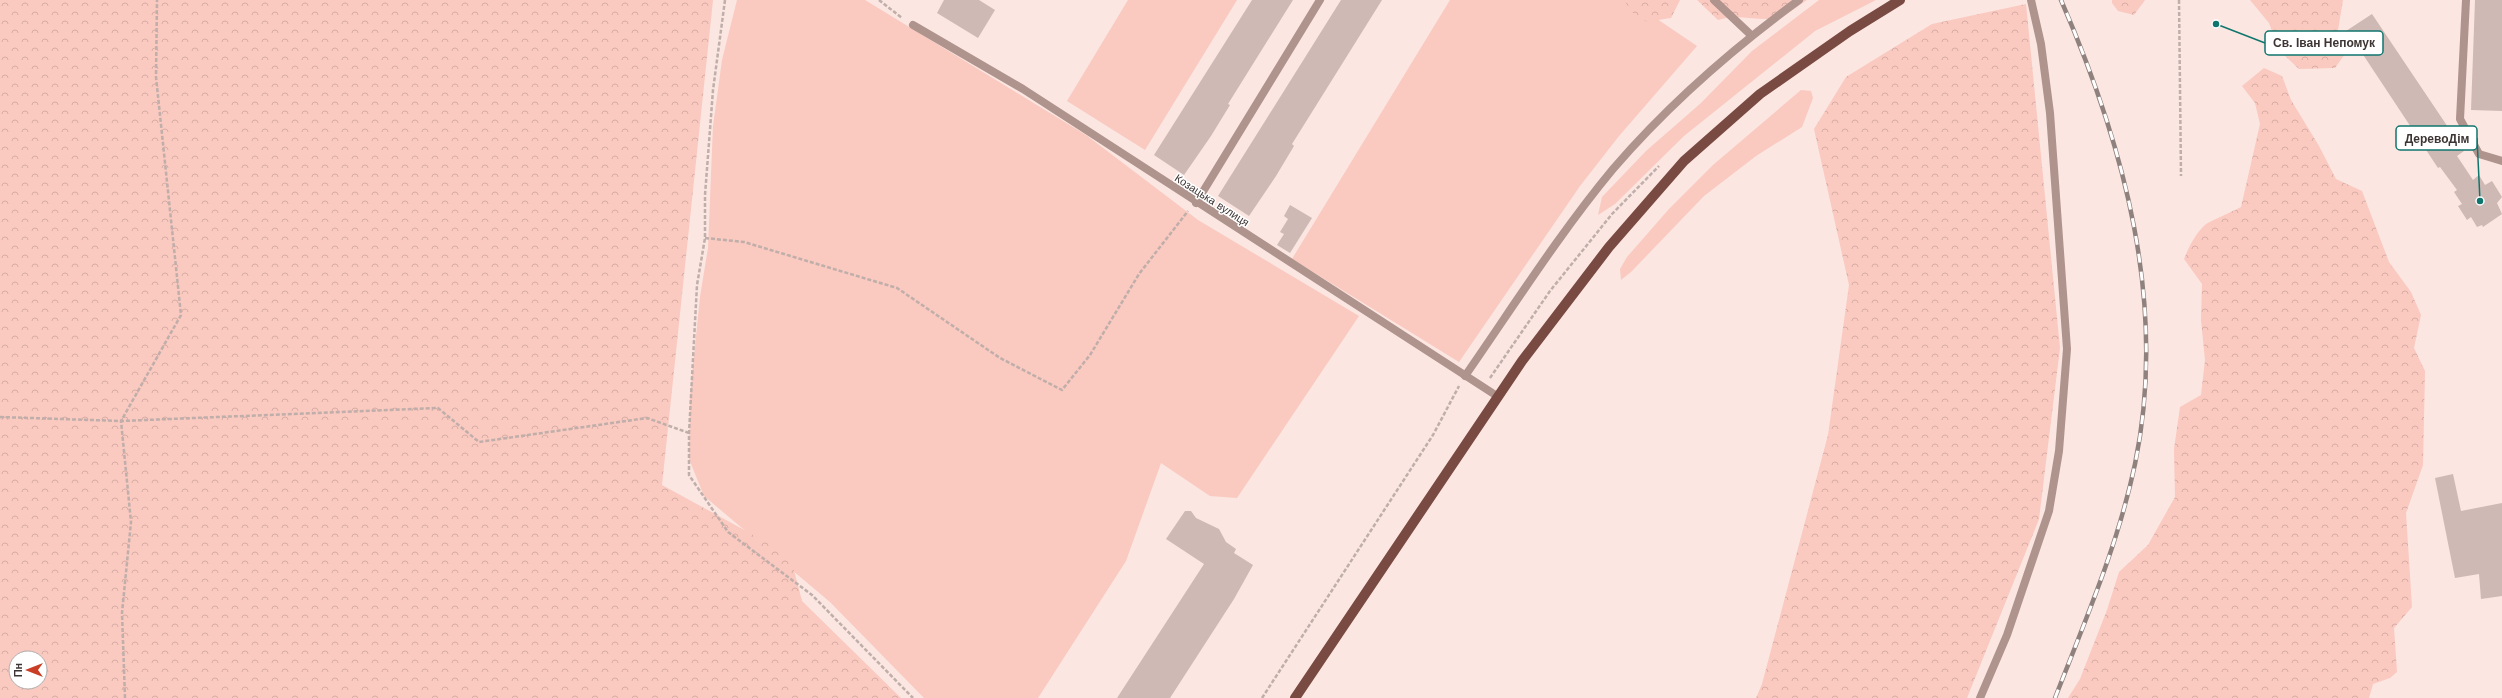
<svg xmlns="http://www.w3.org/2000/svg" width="2502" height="698" viewBox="0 0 2502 698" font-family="'Work Sans',sans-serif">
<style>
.green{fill:#fac9bf}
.forest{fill:url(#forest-crowns);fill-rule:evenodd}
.building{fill:#ceb9b5}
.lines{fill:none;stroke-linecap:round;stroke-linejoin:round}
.path{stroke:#bfaeaa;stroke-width:2.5;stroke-dasharray:4 2;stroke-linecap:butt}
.lane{stroke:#af938d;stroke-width:8}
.street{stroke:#af938d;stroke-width:8}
.primary{stroke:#794a41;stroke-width:10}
.rail-casing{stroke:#8f827e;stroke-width:4.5}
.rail{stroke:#fff;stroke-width:3;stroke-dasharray:9;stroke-linecap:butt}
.labels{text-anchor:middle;stroke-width:3;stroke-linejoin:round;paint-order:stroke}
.street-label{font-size:11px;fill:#3d3533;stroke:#fff}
.leader{fill:none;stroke:#0f766e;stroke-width:1.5}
.callout-dot{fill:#0f766e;stroke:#fff;stroke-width:1.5}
.callout{fill:#fff;stroke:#0f766e;stroke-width:1.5}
.callout-label{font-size:12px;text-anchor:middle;font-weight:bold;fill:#3d3533}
</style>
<defs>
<pattern id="forest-crowns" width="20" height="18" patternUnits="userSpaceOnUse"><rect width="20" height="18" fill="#fac9bf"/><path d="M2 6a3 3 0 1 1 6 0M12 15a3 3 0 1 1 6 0" fill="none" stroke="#d7ada5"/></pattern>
</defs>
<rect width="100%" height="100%" fill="#fbe6e1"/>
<!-- green -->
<g class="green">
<path d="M737,0H865L1086,135L1198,220L1359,316L1237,498L1210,496L1161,463L1126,561L1038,698H924L830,602L704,496L689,459L690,396L700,297L708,248L713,126L722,60Z"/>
<path d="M1128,0H1237L1145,150L1067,101Z"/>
<path d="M1450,0H1629L1697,46L1619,136L1580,186L1459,362L1292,259Z"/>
<path d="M1819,0H1876L1815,31L1684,136L1615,204L1598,215L1602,197L1646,151L1701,103L1752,51Z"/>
<path d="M1801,90L1811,91L1813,98L1802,127L1756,156L1704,196L1631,272L1621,280L1620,269L1627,257L1669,209L1713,165Z"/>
</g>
<!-- forest -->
<g class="forest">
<path d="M0,0H713L662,485L790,555L802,601L901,698H0ZM16,658H40V682H16Z"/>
<path d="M1624,0H1680L1671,18C1640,22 1641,27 1624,0Z"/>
<path d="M1697,0H1807C1796,7 1784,18 1771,19C1752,20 1737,14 1718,20Z"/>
<path d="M2112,0H2145L2134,15L2118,11L2112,3Z"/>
<path d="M2250,0H2343L2337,36L2349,48L2335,68L2299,69L2279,50L2269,23Z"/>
<path d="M2026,4L2060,348L2039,519L1967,698H1756L1762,684L1828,435L1849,285L1814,129L1846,77L1932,24Z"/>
<path d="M2264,68L2282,76L2291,100L2319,146L2336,179L2362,191L2389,262L2411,292L2421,315L2414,348L2425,371L2423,465L2406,513L2412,607L2394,628L2397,672L2390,678L2373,684L2369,698H2068L2080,679L2107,610L2119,572L2148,545L2175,497L2174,449L2180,407L2201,395L2205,360L2201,320L2202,284L2184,259C2189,247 2195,234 2205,225C2208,222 2234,211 2241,207L2260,124L2255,103L2242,86Z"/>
</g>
<!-- building -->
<g class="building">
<path d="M944,0H979L995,10L978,38L937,13Z"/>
<path d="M1252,0H1293L1228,104L1230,105L1211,136L1184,175L1154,155Z"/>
<path d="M1341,0H1382L1292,144L1294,146L1276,176L1249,216L1218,196Z"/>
<path d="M2475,0H2502V111L2471,110Z"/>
<path d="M2372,14L2464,151L2457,156L2473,180L2479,175L2485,185L2492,181L2502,197L2497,203L2502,214L2483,227L2482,225L2477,227L2471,217L2467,220L2458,206L2462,204L2454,192L2457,190L2440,167L2438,168L2358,47L2354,50L2343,33Z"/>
<path d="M1290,205L1312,218L1290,253L1277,245L1284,234L1280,232L1288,219L1284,216Z"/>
<path d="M2453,474L2461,511L2502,503V596L2481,599L2479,574L2455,578L2435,478Z"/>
<path d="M1185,511H1191L1196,518L1219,529L1226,542L1236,549L1234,553L1253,565L1234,599L1170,698H1117L1204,564L1166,539Z"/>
</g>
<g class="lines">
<!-- path -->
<g class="path">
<path d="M725,0L713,90L705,195V238L697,285L689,433V475L728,532L812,595L913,698"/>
<path d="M879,0L902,18"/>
<path d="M2179,0L2181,176"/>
<path d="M705,238L744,242L897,288L1000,358L1062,390L1090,355L1139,274L1188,211"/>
<path d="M1490,378L1550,291L1612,214L1659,166"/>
<path d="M0,417L121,421L438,408L479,442L647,418L689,433"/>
<path d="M125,698L122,613L131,522L121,421L181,315L156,77L157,0"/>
<path d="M1262,698L1433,435L1459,386"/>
</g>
<!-- lane -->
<g class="lane">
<path d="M1714,0L1751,35"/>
<path d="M2466,0L2460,119L2479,154L2502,161"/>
<path d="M1196,203L1320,0"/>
<path d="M1465,376C1513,307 1559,234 1613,169C1668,105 1731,50 1799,0"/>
</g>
<!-- street -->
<g class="street">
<path d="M913,25L1023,89L1497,396"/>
<path d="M1980,698L2007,635L2049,511L2059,451L2067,349L2050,113L2041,44L2031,0"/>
</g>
<!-- primary -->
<path class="primary" d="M1295,698L1522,361L1609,247L1684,161L1760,94L1850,31L1900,0"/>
<!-- rail casing -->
<g class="rail-casing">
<path id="rail" d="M2055,698C2085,621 2118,545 2135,464C2168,305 2124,145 2061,0"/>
</g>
<!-- rail -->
<use href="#rail" class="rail"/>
</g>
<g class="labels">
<!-- street labels -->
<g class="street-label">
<text transform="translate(1212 200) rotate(33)" y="4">Козацька вулиця</text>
</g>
</g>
<!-- callouts -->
<path class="leader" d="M2216 24L2265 43M2480 201L2477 138"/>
<g class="callout-dot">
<circle cx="2216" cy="24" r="4"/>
<circle cx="2480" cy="201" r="4"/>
</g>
<g class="callout">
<rect x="2265" y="31" width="118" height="24" rx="4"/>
<rect x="2396" y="126" width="81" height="24" rx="4"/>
</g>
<g class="callout-label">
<text x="2324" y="47">Св. Іван Непомук</text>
<text x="2437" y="143">ДеревоДім</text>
</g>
<!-- north arrow -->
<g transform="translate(28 670) rotate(270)"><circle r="19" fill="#ffffff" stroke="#b1aead"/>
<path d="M0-3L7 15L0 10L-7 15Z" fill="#c93e25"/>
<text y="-6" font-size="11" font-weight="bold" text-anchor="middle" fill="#3d3533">Пн</text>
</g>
</svg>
